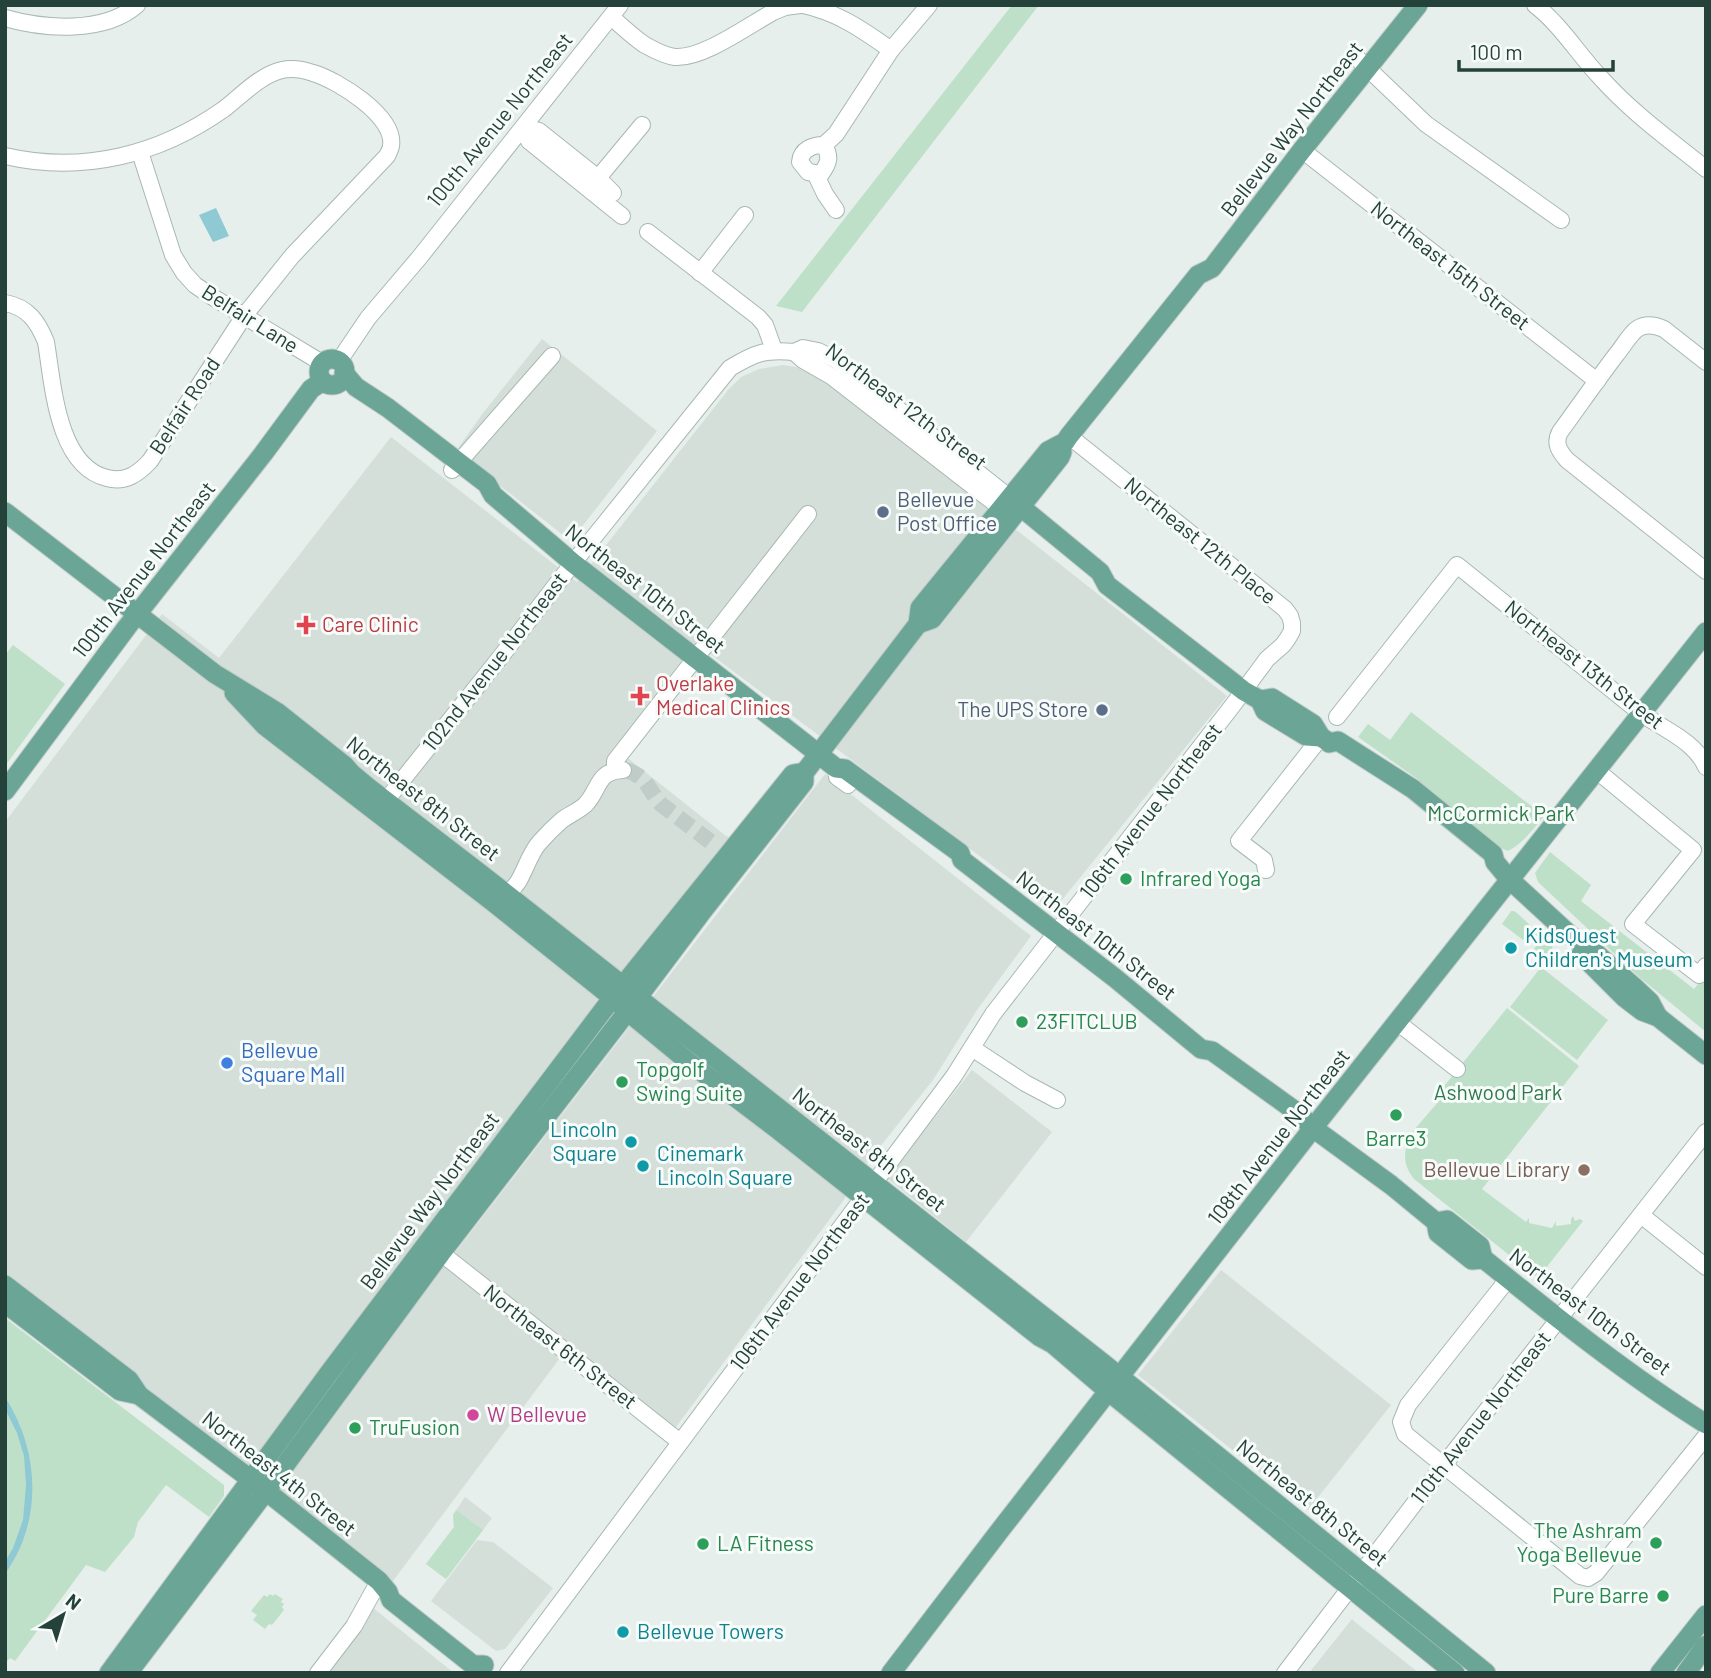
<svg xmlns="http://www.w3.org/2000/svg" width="1711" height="1678" viewBox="0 0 1711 1678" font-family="Barlow,sans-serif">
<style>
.built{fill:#d4dfda}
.green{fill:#bfe0c8}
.water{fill:#8ec9d4}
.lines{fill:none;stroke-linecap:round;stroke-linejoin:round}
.minor-tunnel{stroke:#bfccc8;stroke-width:16;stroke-dasharray:16 8;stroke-linecap:butt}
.minor-casing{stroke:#a8b8b2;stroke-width:18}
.major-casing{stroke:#c2cac8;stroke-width:21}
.minor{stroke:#fff;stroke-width:16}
.major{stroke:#6aa596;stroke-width:19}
.service-dot{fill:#5c6f8a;stroke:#f7fbf9;stroke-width:2.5}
.health-dot{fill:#e0444e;stroke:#f7fbf9;stroke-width:2.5}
.leisure-dot{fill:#2e9e5b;stroke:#f7fbf9;stroke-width:2.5}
.culture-dot{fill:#0f9aa8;stroke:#f7fbf9;stroke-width:2.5}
.shop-dot{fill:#3f7fe0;stroke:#f7fbf9;stroke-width:2.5}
.education-dot{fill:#8d6e63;stroke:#f7fbf9;stroke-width:2.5}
.hotel-dot{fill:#d1479c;stroke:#f7fbf9;stroke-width:2.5}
.labels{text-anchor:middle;stroke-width:6;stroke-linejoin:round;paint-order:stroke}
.street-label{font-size:21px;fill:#24423a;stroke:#f7fbf9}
.service-label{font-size:21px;fill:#4e5e75;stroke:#f7fbf9;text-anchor:start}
.health-label{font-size:21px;fill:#be3a42;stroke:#f7fbf9;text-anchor:start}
.park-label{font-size:21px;fill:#2d7a4b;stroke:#f7fbf9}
.leisure-label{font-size:21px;fill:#27864d;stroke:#f7fbf9;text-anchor:start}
.culture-label{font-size:21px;fill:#0d838f;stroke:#f7fbf9;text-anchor:start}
.shop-label{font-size:21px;fill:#366cbe;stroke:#f7fbf9;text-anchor:start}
.education-label{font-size:21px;fill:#785e54;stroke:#f7fbf9;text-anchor:end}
.hotel-label{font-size:21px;fill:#b23c85;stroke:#f7fbf9;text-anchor:start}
</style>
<rect width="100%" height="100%" fill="#e6efeb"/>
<!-- built -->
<g class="built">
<path d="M542,339L657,431L577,533L563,535L456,451L483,413Z"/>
<path d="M783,365L808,369L820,375L1227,696L1053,911L705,650L620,752L726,836L739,841L435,1245L563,1354L390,1585L257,1474L5,1276V822L162,614L219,658L391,437L577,582L728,390L741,377L759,369Z"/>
<path d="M825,774L1031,936L977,1010L933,1080L864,1167L843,1201L673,1431L455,1253Z"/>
<path d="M972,1070L1052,1132L966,1242L887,1178Z"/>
<path d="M1221,1270L1391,1405L1308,1510L1138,1375Z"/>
<path d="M465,1497L492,1518L446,1579L426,1564L454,1527L453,1515Z"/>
<path d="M477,1540L493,1542L553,1588L505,1649L496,1651L431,1601Z"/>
<path d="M373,1608L454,1673H325Z"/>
<path d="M1352,1619L1355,1622L1419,1673H1309Z"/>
</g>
<!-- green -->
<g class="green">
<path d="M1012,5H1039L802,312L776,306Z"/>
<path d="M13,645L65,684L5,766V655Z"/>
<path d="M1411,712L1544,816C1533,829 1523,844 1508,851L1503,849L1416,778L1358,737L1368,724L1390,740Z"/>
<path d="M1550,852L1591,885L1581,901L1694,989L1706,974V1032L1638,976L1538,882L1535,873Z"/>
<path d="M1511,911H1514L1517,913L1553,947L1542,960L1539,958L1541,955L1534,949L1536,946L1526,937L1523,940L1502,924Z"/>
<path d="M1541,967L1608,1020L1577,1060L1510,1007Z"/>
<path d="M1507,1008L1579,1066L1482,1189L1526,1222L1529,1218V1223L1552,1228L1556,1221V1226L1571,1224V1219L1573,1216L1575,1221L1580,1219L1583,1221L1538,1278L1414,1179C1402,1164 1402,1149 1414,1133L1413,1131L1445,1094L1441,1090Z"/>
<path d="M5,1318L224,1485V1496L209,1517L166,1485L138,1522L134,1537L105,1572L86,1565L15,1661L10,1658L7,1661L5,1660Z"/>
<path d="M456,1510L483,1530L446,1579L426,1564L454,1527L453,1515Z"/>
<path d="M270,1594L273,1596L275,1594L283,1599L281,1602L284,1604L282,1607L284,1610L272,1625L269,1624L265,1629L253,1620L257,1615L251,1611L264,1595L267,1597Z"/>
</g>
<!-- water -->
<g class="water">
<path d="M216,208L229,236L213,242L199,215Z"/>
<path d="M5,1397C40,1451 43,1521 5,1574V1562L13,1548L23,1520L26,1485L24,1456L17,1433L5,1409Z"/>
</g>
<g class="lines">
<!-- minor-tunnel -->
<path class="minor-tunnel" d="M626,770C650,778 647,790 662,805L716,846"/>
<!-- minor casing -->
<g class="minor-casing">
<g id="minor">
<path d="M803,5C837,12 863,30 891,50"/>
<path d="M1535,5C1561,25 1578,54 1600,77C1631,112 1670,140 1706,169"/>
<path d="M611,17C622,26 633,37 645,45C654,50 665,56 675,57C703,59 749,25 773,12L785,7L800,5"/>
<path d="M5,18C44,29 104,34 137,5"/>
<path d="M1358,59L1426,124L1561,220"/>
<path d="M524,127L529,141L622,216"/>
<path d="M524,127L539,131L598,178L613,193"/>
<path d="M824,145C831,157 829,163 821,174L808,172L800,162C801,149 813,145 824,145L836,134L891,50L929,5"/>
<path d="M1302,150L1597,381"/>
<path d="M140,152L173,255L184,273L195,285L211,296L322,363"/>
<path d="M5,156C83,174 159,155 224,109C241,96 260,75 282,70C292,68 304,70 313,73C337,80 396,116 391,146C391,148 388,154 387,156L292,256L244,316L150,461C138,474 125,483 107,478C57,466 53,384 46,342C38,322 28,307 5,303"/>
<path d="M816,175L825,194L836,210"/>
<path d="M598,178L642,125"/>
<path d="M648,232L758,317L765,325L774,350"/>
<path d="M700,273L745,215"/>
<path d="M794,352L803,348L818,351L836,360L1010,498"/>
<path d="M794,352L803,360L831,376L1001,508"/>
<path d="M339,361L368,318L419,258L620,5"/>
<path d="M1706,362L1664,329C1655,325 1646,323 1637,329C1629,335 1623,347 1616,355C1597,380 1579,406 1560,432C1554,443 1559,451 1567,460L1706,571"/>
<path d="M452,470L552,356"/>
<path d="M1337,717L1457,565C1517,613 1577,662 1637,710C1659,728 1694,739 1706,767"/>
<path d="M836,768L837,777L848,785"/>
<path d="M615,770V761L808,514"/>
<path d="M1596,770L1693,850L1633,924L1699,975L1706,966"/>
<path d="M380,808L506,650L573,563L730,368C755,353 765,349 794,352"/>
<path d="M1266,870L1264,860L1239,841L1321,737"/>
<path d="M508,895C511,890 515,886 518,882C526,869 529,855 539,843C546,835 554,827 562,820C569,815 578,811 585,805C600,790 596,771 623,770"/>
<path d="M1397,1024L1406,1029L1457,1069"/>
<path d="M972,1048L1025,1083L1057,1100"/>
<path d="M1641,1215L1706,1267"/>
<path d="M441,1253L680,1442"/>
<path d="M1508,1279L1408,1405L1401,1422L1405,1434L1580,1576L1588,1578L1596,1573L1706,1436"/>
<path d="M318,1673L354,1626L379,1581"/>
<path d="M508,1673L954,1076L993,1014L1233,705L1267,659L1283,645L1288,638L1292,631V623L1290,616L1285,609L1069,436"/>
<path d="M1285,1673L1443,1466L1706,1132"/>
</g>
</g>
<!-- major casing -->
<g class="major-casing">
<g id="major">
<circle cx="332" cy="372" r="13"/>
<path d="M344,373L356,387L388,408L487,484L493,495L573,563L802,741L836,768L845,769L960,853L962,860L1115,978L1201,1049L1212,1051L1298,1113L1313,1128L1391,1185L1436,1222L1438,1233L1472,1260L1483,1259L1480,1246L1447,1220L1436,1222"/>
<path d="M1010,498L1100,572L1107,585L1244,691L1260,700L1265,711L1306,736L1321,737"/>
<path d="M5,512L215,674L277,712L345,766L351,773L369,788L477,871L1104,1364L1486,1673"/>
<path d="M918,624L932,619L1060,457L1062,452"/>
<path d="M234,693L265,726L493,902L613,998L633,1016L690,1063L777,1129L1040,1337L1053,1344L1108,1391L1455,1673"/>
<path d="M1260,700L1272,698L1313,724L1321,737L1327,741"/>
<path d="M1329,743L1338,741L1413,789L1493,854L1495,862L1509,879L1570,935L1597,954L1633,986L1650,1002L1658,1017"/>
<path d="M5,791L127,627L263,454L311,389L323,381"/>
<path d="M1581,954L1625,998L1642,1011L1658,1017L1706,1055"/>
<path d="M1485,1260C1557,1318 1628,1375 1706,1424"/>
<path d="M5,1285L129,1380L139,1395L266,1491L379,1581L388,1592L391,1600L473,1665H484"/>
<path d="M5,1303L120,1391L139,1395"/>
<path d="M109,1673L329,1373L604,1009L793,774L799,773"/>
<path d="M128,1673L266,1491L441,1253L620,1021L701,913L804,782V773L918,624L920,608L1048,451L1065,442L1069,436L1198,275L1212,268L1302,150L1418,5"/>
<path d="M891,1673L1001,1529L1313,1128L1706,632"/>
<path d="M1660,1673L1706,1615"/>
<path d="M1686,1673L1706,1645"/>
</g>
</g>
<!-- minor -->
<use href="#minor" class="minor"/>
<!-- major -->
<use href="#major" class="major"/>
</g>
<!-- markers -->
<g class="service-dot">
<circle cx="883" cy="512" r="7"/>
<circle cx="1102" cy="710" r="7"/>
</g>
<g class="health-dot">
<path d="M302.5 614.5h7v7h7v7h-7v7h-7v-7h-7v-7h7z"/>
<path d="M636.5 685.5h7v7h7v7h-7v7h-7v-7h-7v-7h7z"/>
</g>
<g class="leisure-dot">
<circle cx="1126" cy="879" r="7"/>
<circle cx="1022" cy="1022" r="7"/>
<circle cx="622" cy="1082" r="7"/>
<circle cx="1396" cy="1115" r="7"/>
<circle cx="355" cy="1428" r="7"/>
<circle cx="1656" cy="1543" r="7"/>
<circle cx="703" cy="1544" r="7"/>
<circle cx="1663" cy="1596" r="7"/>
</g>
<g class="culture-dot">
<circle cx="1511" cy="948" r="7"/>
<circle cx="631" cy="1142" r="7"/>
<circle cx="643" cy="1166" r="7"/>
<circle cx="623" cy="1632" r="7"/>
</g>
<circle class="shop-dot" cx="227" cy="1063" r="7"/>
<circle class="education-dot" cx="1584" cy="1170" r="7"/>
<circle class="hotel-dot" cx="473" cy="1415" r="7"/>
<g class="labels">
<!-- street labels -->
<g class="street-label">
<text transform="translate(500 120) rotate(-51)" y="7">100th Avenue Northeast</text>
<text transform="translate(1292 129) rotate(-52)" y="7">Bellevue Way Northeast</text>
<text transform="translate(1450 266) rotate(38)" y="7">Northeast 15th Street</text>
<text transform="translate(250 319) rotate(32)" y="7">Belfair Lane</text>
<text transform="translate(185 406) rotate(-57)" y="7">Belfair Road</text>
<text transform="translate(906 407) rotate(37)" y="7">Northeast 12th Street</text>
<text transform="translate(1200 541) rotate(39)" y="7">Northeast 12th Place</text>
<text transform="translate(144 570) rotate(-52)" y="7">100th Avenue Northeast</text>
<text transform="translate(645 589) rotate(38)" y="7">Northeast 10th Street</text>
<text transform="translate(495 662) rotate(-52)" y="7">102nd Avenue Northeast</text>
<text transform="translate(1584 665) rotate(38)" y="7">Northeast 13th Street</text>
<text transform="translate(423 799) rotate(38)" y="7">Northeast 8th Street</text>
<text transform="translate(1151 811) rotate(-52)" y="7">106th Avenue Northeast</text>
<text transform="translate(1096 936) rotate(38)" y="7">Northeast 10th Street</text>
<text transform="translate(1279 1137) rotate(-52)" y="7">108th Avenue Northeast</text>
<text transform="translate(869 1150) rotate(38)" y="7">Northeast 8th Street</text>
<text transform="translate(430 1201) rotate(-53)" y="7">Bellevue Way Northeast</text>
<text transform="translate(800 1282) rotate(-53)" y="7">106th Avenue Northeast</text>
<text transform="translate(1590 1312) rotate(37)" y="7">Northeast 10th Street</text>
<text transform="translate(560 1347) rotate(38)" y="7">Northeast 6th Street</text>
<text transform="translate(1481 1418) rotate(-52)" y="7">110th Avenue Northeast</text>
<text transform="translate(279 1474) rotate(38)" y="7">Northeast 4th Street</text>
<text transform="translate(1312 1503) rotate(39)" y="7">Northeast 8th Street</text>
</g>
<!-- service labels -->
<g class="service-label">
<text x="897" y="507">Bellevue<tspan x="897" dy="24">Post Office</tspan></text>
<text x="1088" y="717" text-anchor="end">The UPS Store</text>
</g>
<!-- health labels -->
<g class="health-label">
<text x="322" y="632">Care Clinic</text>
<text x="656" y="691">Overlake<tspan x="656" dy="24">Medical Clinics</tspan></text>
</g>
<!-- park labels -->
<g class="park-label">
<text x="1501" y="821">McCormick Park</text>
<text x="1498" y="1100">Ashwood Park</text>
</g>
<!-- leisure labels -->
<g class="leisure-label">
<text x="1140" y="886">Infrared Yoga</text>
<text x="1036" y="1029">23FITCLUB</text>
<text x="636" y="1077">Topgolf<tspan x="636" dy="24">Swing Suite</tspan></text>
<text x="1396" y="1146" text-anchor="middle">Barre3</text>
<text x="369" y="1435">TruFusion</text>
<text x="1642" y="1538" text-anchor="end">The Ashram<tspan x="1642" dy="24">Yoga Bellevue</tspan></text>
<text x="717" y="1551">LA Fitness</text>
<text x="1649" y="1603" text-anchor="end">Pure Barre</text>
</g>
<!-- culture labels -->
<g class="culture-label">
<text x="1525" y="943">KidsQuest<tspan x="1525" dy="24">Children's Museum</tspan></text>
<text x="617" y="1137" text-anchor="end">Lincoln<tspan x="617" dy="24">Square</tspan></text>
<text x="657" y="1161">Cinemark<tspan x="657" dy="24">Lincoln Square</tspan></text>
<text x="637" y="1639">Bellevue Towers</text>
</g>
<!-- shop labels -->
<g class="shop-label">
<text x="241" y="1058">Bellevue<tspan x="241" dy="24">Square Mall</tspan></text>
</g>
<!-- education labels -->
<g class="education-label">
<text x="1570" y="1177">Bellevue Library</text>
</g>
<!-- hotel labels -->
<g class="hotel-label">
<text x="487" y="1422">W Bellevue</text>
</g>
</g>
<!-- border -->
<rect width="1711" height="1678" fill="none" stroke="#24423a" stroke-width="14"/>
<!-- north arrow -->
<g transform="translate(63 1615) rotate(38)" stroke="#f7fbf9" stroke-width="5" paint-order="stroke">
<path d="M0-5L12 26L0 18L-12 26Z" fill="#24423a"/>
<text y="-10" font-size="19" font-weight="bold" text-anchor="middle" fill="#24423a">N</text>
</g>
<!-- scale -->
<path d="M1459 60v10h154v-10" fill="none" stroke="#24423a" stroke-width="3.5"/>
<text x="1470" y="60" font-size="21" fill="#24423a" stroke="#f7fbf9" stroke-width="5" paint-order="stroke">100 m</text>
</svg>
